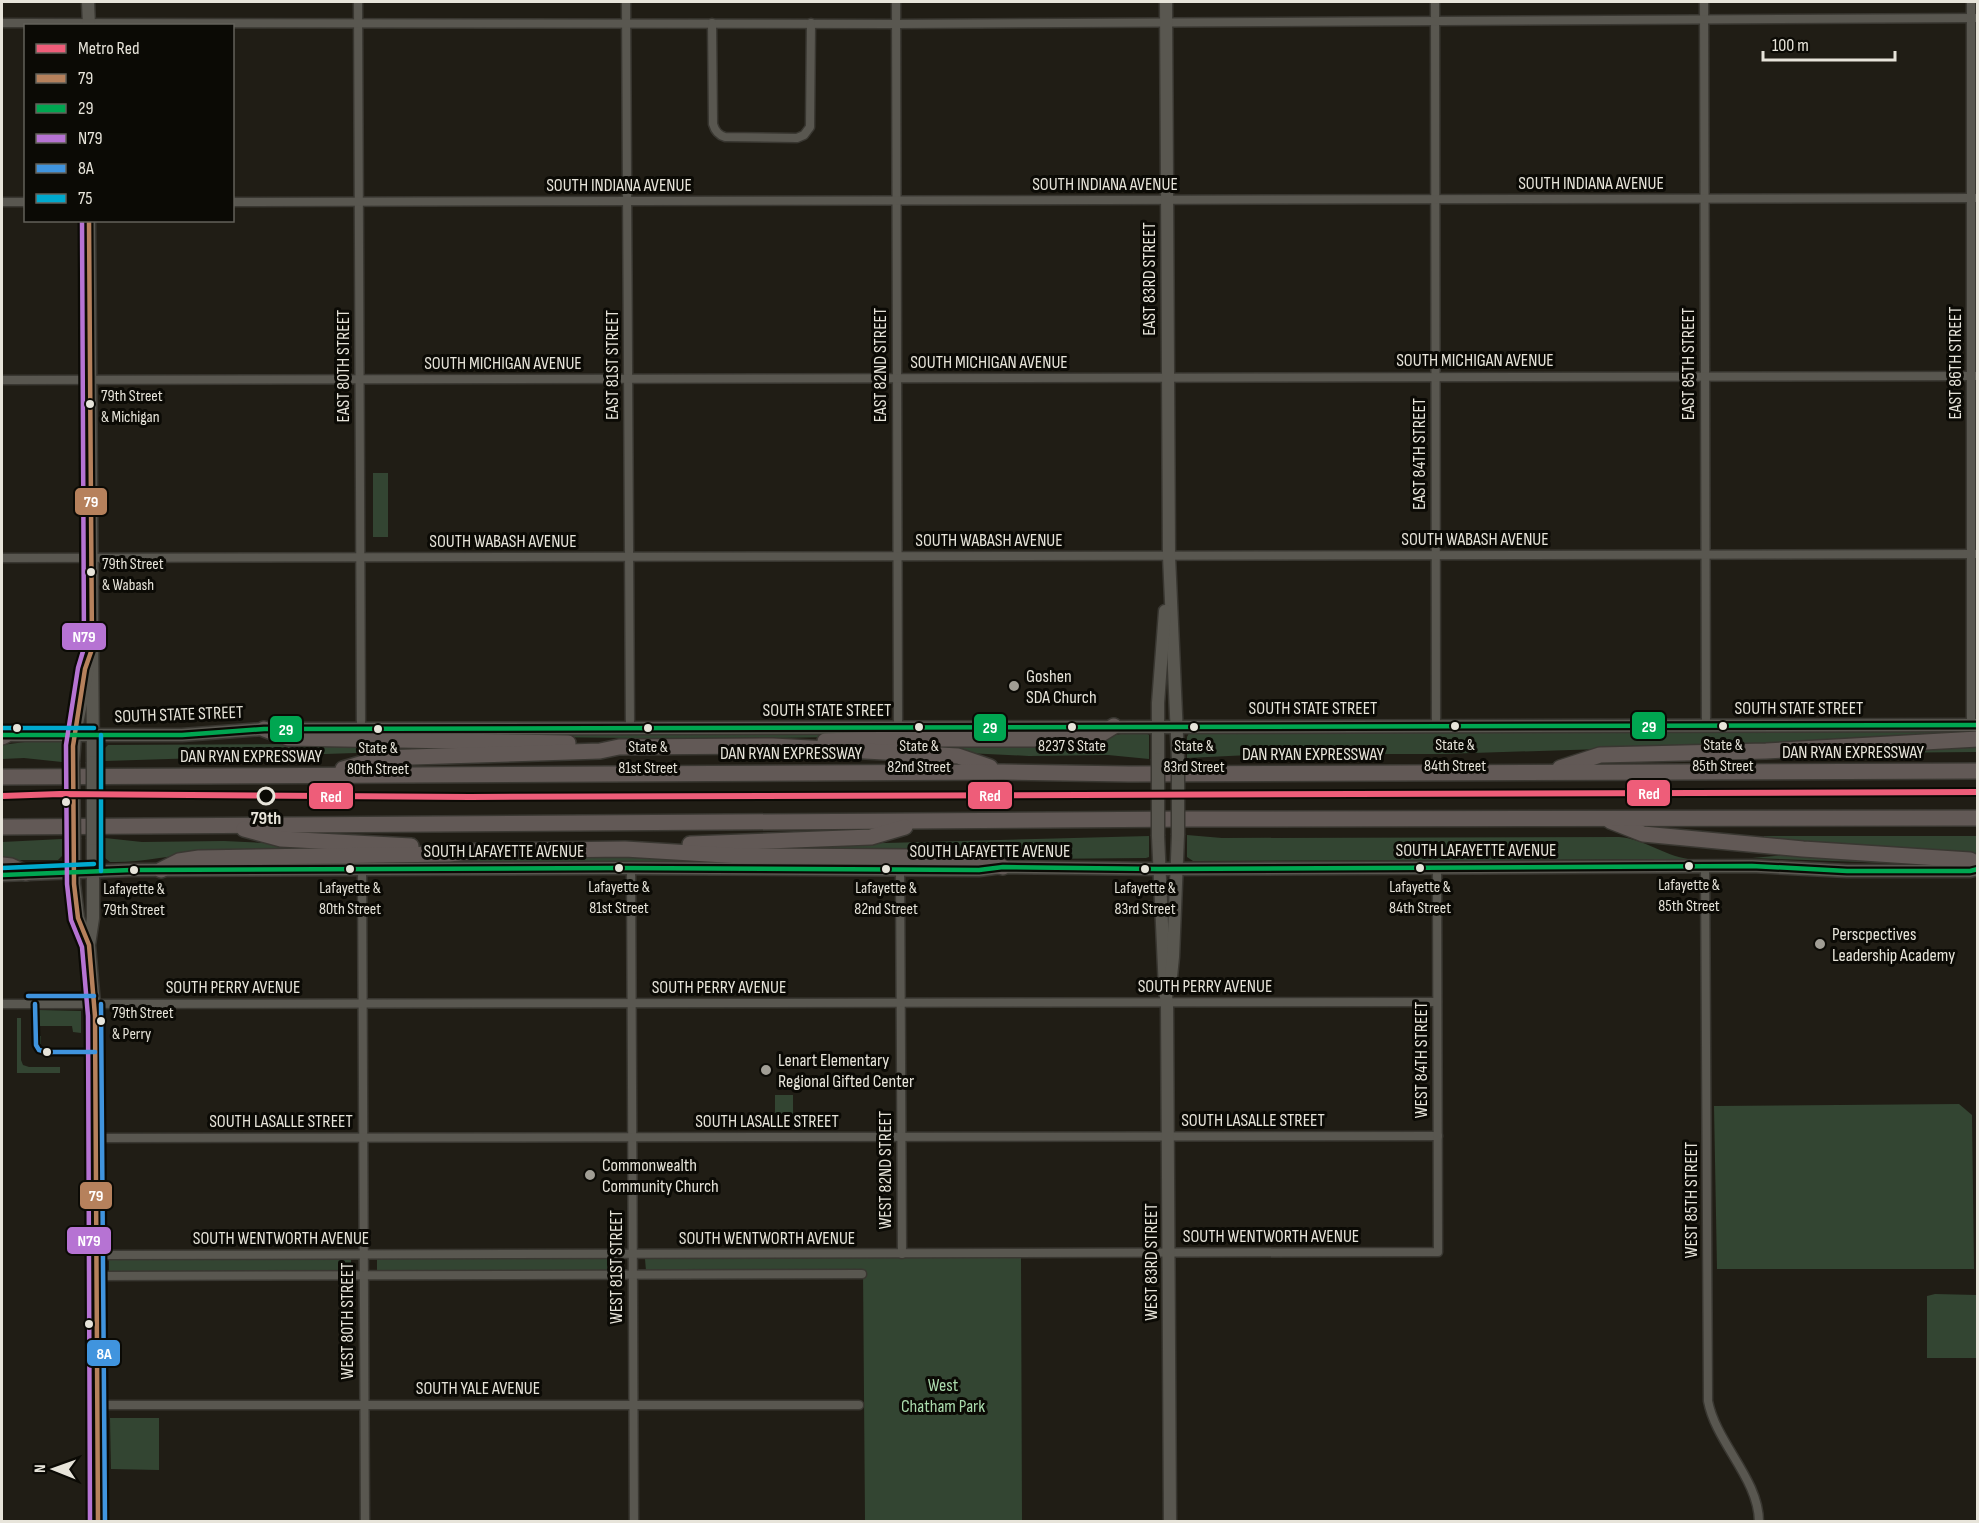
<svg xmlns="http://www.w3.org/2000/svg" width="1979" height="1523" viewBox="0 0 1979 1523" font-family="'Sofia Sans Condensed',sans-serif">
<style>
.green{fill:#334532}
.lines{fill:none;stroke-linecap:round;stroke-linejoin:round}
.street-casing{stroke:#393731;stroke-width:11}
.secondary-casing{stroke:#393731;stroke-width:15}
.highway-casing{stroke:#393731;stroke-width:18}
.street{stroke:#595750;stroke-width:8}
.secondary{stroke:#595750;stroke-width:12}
.highway{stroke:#625956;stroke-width:15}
.secondary-bridge-casing{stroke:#393731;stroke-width:15;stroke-linecap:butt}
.secondary-bridge{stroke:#595750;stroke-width:12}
.bus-1-casing{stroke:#0b0a05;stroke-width:9}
.bus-2-casing{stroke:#0b0a05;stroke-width:9}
.bus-3-casing{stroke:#0b0a05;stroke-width:9}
.bus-4-casing{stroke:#0b0a05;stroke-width:9}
.bus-5-casing{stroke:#0b0a05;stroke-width:9}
.bus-1{stroke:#b6815c;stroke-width:4.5}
.bus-2{stroke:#00a651;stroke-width:4.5}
.bus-3{stroke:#b673d3;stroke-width:4.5}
.bus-4{stroke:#4094de;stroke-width:4.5}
.bus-5{stroke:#00a9ce;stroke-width:4.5}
.metro-1-casing{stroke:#0b0a05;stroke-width:10}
.metro-1{stroke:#ee5d79;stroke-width:6}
.bus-dot{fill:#e7e4da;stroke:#0b0a05;stroke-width:2}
.poi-dot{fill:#a19e95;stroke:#0b0a05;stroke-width:2}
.stop-dot{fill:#0b0a05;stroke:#e7e4da;stroke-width:3}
.labels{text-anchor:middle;stroke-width:6;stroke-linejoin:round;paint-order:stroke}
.bus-label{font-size:16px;fill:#e7e4da;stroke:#0b0a05}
.street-label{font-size:18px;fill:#e7e4da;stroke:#0b0a05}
.poi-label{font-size:18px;fill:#e7e4da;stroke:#0b0a05;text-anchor:start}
.stop-label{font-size:18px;font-weight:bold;fill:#e7e4da;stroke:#0b0a05}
.park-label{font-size:18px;fill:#aadaac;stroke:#0b0a05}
.line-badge{stroke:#0b0a05;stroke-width:2}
.badge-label{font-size:16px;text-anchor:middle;font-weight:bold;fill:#fff}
</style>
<rect width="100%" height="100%" fill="#201d15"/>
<!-- green -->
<g class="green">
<rect x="373" y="473" width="15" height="64"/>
<path d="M1978,731L1977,733L1727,745L1442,754H1271L1187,758V737L1189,733Z"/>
<path d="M1126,733H1146L1149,735V759L1108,755L1029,756L863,748L1094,739Z"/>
<path d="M542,735H834V737L723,739L542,737Z"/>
<path d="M40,740H62V762L24,758L2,759V745Z"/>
<path d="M294,744L388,746V752L105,761V748L108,745Z"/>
<path d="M1977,744V752L1864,753Z"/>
<path d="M1187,835L1222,838L1619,837C1644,839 1663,855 1688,859L1193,861L1187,857Z"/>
<path d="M1149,836V857L1146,858L1035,859L896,851L732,850V847Z"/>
<path d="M1764,836H1977V855L1764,840Z"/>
<path d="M105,838L142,842L224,841L385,849C324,851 262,850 201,853C170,855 140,863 110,862L105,858Z"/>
<path d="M62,839V856L58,860H2V842Z"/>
<path d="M1810,853L1915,864L1752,858Z"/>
<path d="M508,857H613L722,861L418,862V860Z"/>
<path d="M38,1010L81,1011V1033L73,1032L72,1026H34V1015Z"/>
<path d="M17,1018H21V1060L23,1065L29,1067H60V1073H17Z"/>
<path d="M34,1036H41V1048H73V1053L38,1052L34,1047Z"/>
<rect x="775" y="1095" width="18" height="19"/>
<path d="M1959,1104L1972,1115L1974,1269H1717L1714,1106Z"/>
<path d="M864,1258H1021L1022,1521H865L863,1269L646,1271L645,1259Z"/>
<rect x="109" y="1259" width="242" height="13"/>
<path d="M377,1259H618L619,1271L377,1272Z"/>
<path d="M1935,1294L1977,1295V1358H1927V1296Z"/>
<path d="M110,1418H159V1470L111,1469Z"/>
</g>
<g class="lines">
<!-- street casing -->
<g class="street-casing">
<g id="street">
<path d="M358,2L361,729"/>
<path d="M626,2L630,728"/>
<path d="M896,2L898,728"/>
<path d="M1435,2L1436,726"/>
<path d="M1704,2L1706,726"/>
<path d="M1971,2V725"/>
<path d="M2,23L896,24L1978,18"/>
<path d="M712,23L713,124C715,131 718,135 725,137L797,138L804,135L810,127L811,23"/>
<path d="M2,202H26"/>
<path d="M232,202L1978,198"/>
<path d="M2,380L1978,376"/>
<path d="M2,558L1978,554"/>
<path d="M1705,867L1708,1401C1716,1443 1759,1479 1759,1522"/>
<path d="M631,868L634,1522"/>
<path d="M362,869L365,1522"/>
<path d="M900,869L902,1254"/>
<path d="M2,1004L1437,1002"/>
<path d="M96,1138L1438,1136"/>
<path d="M97,1255L1438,1252L1437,868"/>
<path d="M97,1276L862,1274"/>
<path d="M98,1405H859"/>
</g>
</g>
<!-- secondary casing -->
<g class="secondary-casing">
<g id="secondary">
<path d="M88,2L89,26"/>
<path d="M1166,2L1169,556L1178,759"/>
<path d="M89,220L93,762"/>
<path d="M2,735H182L264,729L1978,725"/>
<path d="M1158,759V703L1165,611"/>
<path d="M73,762L75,735L90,656"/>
<path d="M1158,836L1165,990L1167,1003L1170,1522"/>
<path d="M74,839V884L78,918L88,943"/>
<path d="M93,839V918L89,945L95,1016L98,1522"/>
<path d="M2,875L131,870L618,868L979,870L1003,867L1158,869L1752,866L1847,871H1970L1978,869"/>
<path d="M1170,987L1173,957L1178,835"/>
</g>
</g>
<!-- highway casing -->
<g class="highway-casing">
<g id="highway">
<path d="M264,729L288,738L568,743"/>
<path d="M2,737L6,735"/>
<path d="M825,741L873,739H1057L1101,734L1114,726"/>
<path d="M1560,768L1600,755L1766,751L1978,739"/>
<path d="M343,769L381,758L600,751L619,747L773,746L958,756L990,767"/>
<path d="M2,777L1003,772L1129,774L1978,771"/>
<path d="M1610,821L1643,834L1803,849L1970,860L1978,864"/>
<path d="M2,827L1191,819L1978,818"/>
<path d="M244,829L281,839L411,846"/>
<path d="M690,844L871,837L905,827"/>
<path d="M2,865L11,866L26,873"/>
<path d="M161,870L179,861L199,858L449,854L477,851L625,849L741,856L916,857L980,862L1003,867"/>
</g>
</g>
<!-- street -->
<use href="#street" class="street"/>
<!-- secondary -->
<use href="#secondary" class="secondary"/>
<!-- highway -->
<use href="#highway" class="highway"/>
<!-- secondary-bridge casing -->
<g class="secondary-bridge-casing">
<g id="secondary-bridge">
<path d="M1158,759V836"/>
<path d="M1178,759V835"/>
<path d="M73,762L74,839"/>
<path d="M93,762V839"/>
</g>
</g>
<!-- secondary-bridge -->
<use href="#secondary-bridge" class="secondary-bridge"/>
<!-- bus-1 casing -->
<g class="bus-1-casing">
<path id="bus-1" d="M89,220L92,649L85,669L73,746L74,884L78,918L89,945L95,1016L98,1522"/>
</g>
<!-- bus-2 casing -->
<g class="bus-2-casing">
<g id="bus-2">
<path d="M2,735H182L264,729L1978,725"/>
<path d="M2,875L131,870L618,868L979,870L1003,867L1158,869L1752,866L1847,871H1970L1978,869"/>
</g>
</g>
<!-- bus-3 casing -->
<g class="bus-3-casing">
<path id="bus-3" d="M82,220L84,648L78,668L66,745L67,884L71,920L82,947L88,1016L90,1522"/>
</g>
<!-- bus-4 casing -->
<g class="bus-4-casing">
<g id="bus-4">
<path d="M28,996H94"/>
<path d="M35,1004L36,1045L39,1050L47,1052H95"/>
<path d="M101,1004L105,1522"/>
</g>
</g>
<!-- bus-5 casing -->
<g class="bus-5-casing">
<g id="bus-5">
<path d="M2,728H94"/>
<path d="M101,735V871"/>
<path d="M2,868L94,864"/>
</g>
</g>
<!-- bus-1 -->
<use href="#bus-1" class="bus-1"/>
<!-- bus-2 -->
<use href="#bus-2" class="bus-2"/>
<!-- bus-3 -->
<use href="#bus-3" class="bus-3"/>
<!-- bus-4 -->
<use href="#bus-4" class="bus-4"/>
<!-- bus-5 -->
<use href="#bus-5" class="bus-5"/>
<!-- metro-1 casing -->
<g class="metro-1-casing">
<path id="metro-1" d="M2,796L60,794L470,797L1978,792"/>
</g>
<!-- metro-1 -->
<use href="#metro-1" class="metro-1"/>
</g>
<!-- markers -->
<g class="bus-dot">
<circle cx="90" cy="404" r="5"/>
<circle cx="91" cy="572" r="5"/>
<circle cx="1455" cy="726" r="5"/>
<circle cx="1723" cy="726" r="5"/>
<circle cx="919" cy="727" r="5"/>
<circle cx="1072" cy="727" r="5"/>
<circle cx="1194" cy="727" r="5"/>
<circle cx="17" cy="728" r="5"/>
<circle cx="648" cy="728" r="5"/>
<circle cx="378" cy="729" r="5"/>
<circle cx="66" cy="802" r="5"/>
<circle cx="1689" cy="866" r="5"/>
<circle cx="619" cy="868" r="5"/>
<circle cx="1420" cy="868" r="5"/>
<circle cx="350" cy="869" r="5"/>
<circle cx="886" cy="869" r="5"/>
<circle cx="1145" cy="869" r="5"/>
<circle cx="134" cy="870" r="5"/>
<circle cx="101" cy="1021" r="5"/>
<circle cx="47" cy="1052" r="5"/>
<circle cx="89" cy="1324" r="5"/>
</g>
<g class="poi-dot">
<circle cx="1014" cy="686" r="6"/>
<circle cx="1820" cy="944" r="6"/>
<circle cx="766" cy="1070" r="6"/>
<circle cx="590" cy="1175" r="6"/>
</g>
<circle class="stop-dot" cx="266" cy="796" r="8"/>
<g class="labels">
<!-- bus labels -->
<g class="bus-label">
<text x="101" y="401" text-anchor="start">79th Street<tspan x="101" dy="21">&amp; Michigan</tspan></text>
<text x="102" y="569" text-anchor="start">79th Street<tspan x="102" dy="21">&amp; Wabash</tspan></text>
<text x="1455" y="750">State &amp;<tspan x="1455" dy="21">84th Street</tspan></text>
<text x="1723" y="750">State &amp;<tspan x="1723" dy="21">85th Street</tspan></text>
<text x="919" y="751">State &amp;<tspan x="919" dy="21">82nd Street</tspan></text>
<text x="1072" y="751">8237 S State</text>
<text x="1194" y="751">State &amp;<tspan x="1194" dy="21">83rd Street</tspan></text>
<text x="648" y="752">State &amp;<tspan x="648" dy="21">81st Street</tspan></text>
<text x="378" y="753">State &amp;<tspan x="378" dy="21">80th Street</tspan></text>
<text x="1689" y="890">Lafayette &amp;<tspan x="1689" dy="21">85th Street</tspan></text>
<text x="619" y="892">Lafayette &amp;<tspan x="619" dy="21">81st Street</tspan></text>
<text x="1420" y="892">Lafayette &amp;<tspan x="1420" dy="21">84th Street</tspan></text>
<text x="350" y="893">Lafayette &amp;<tspan x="350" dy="21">80th Street</tspan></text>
<text x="886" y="893">Lafayette &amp;<tspan x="886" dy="21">82nd Street</tspan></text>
<text x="1145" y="893">Lafayette &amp;<tspan x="1145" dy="21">83rd Street</tspan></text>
<text x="134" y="894">Lafayette &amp;<tspan x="134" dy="21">79th Street</tspan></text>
<text x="112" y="1018" text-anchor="start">79th Street<tspan x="112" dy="21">&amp; Perry</tspan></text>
</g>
<!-- street labels -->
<g class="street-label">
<text x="1591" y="189">SOUTH INDIANA AVENUE</text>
<text x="1105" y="190">SOUTH INDIANA AVENUE</text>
<text x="619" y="191">SOUTH INDIANA AVENUE</text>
<text transform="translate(1149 279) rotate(-90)" y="6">EAST 83RD STREET</text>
<text x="1475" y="366">SOUTH MICHIGAN AVENUE</text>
<text x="989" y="368">SOUTH MICHIGAN AVENUE</text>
<text x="503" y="369">SOUTH MICHIGAN AVENUE</text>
<text transform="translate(1955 363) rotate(-90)" y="6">EAST 86TH STREET</text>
<text transform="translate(1688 364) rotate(-90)" y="6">EAST 85TH STREET</text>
<text transform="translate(612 365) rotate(-90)" y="6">EAST 81ST STREET</text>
<text transform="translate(880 365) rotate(-90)" y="6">EAST 82ND STREET</text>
<text transform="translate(343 366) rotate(-90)" y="6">EAST 80TH STREET</text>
<text transform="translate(1419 454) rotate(-90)" y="6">EAST 84TH STREET</text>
<text x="1475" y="545">SOUTH WABASH AVENUE</text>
<text x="989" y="546">SOUTH WABASH AVENUE</text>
<text x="503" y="547">SOUTH WABASH AVENUE</text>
<text x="1313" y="714">SOUTH STATE STREET</text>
<text x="1799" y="714">SOUTH STATE STREET</text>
<text x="827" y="716">SOUTH STATE STREET</text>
<text transform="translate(179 714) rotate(-2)" y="6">SOUTH STATE STREET</text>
<text x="1853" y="758">DAN RYAN EXPRESSWAY</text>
<text x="791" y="759">DAN RYAN EXPRESSWAY</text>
<text x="1313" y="760">DAN RYAN EXPRESSWAY</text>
<text x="251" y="762">DAN RYAN EXPRESSWAY</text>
<text x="1476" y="856">SOUTH LAFAYETTE AVENUE</text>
<text x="504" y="857">SOUTH LAFAYETTE AVENUE</text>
<text x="990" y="857">SOUTH LAFAYETTE AVENUE</text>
<text x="1205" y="992">SOUTH PERRY AVENUE</text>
<text x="233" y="993">SOUTH PERRY AVENUE</text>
<text x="719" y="993">SOUTH PERRY AVENUE</text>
<text transform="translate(1421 1060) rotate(-90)" y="6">WEST 84TH STREET</text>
<text x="1253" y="1126">SOUTH LASALLE STREET</text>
<text x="281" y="1127">SOUTH LASALLE STREET</text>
<text x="767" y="1127">SOUTH LASALLE STREET</text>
<text transform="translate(885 1170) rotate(-90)" y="6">WEST 82ND STREET</text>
<text transform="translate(1691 1200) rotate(-90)" y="6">WEST 85TH STREET</text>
<text x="1271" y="1242">SOUTH WENTWORTH AVENUE</text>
<text x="281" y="1244">SOUTH WENTWORTH AVENUE</text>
<text x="767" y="1244">SOUTH WENTWORTH AVENUE</text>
<text transform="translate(1151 1262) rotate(-90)" y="6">WEST 83RD STREET</text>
<text transform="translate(616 1267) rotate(-90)" y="6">WEST 81ST STREET</text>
<text transform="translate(347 1321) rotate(-90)" y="6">WEST 80TH STREET</text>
<text x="478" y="1394">SOUTH YALE AVENUE</text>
</g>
<!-- poi labels -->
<g class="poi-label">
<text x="1026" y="682">Goshen<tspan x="1026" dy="21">SDA Church</tspan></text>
<text x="1832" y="940">Perscpectives<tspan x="1832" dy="21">Leadership Academy</tspan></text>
<text x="778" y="1066">Lenart Elementary<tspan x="778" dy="21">Regional Gifted Center</tspan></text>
<text x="602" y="1171">Commonwealth<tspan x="602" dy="21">Community Church</tspan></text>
</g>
<!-- stop labels -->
<g class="stop-label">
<text x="266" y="824">79th</text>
</g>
<!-- park labels -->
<g class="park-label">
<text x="943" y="1391">West<tspan x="943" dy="21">Chatham Park</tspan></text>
</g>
</g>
<g class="line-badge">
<rect x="74" y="487" width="34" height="29" rx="6" fill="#b6815c"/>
<rect x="61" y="622" width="46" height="29" rx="6" fill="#b673d3"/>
<rect x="1631" y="711" width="35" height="29" rx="6" fill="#00a651"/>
<rect x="973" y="713" width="34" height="29" rx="6" fill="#00a651"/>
<rect x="269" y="715" width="34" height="28" rx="6" fill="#00a651"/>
<rect x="1626" y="779" width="45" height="28" rx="6" fill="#ee5d79"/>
<rect x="967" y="781" width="46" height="29" rx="6" fill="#ee5d79"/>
<rect x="308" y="782" width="46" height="28" rx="6" fill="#ee5d79"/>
<rect x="79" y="1181" width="34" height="29" rx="6" fill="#b6815c"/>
<rect x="66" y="1226" width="46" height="29" rx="6" fill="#b673d3"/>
<rect x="86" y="1339" width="35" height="28" rx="6" fill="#4094de"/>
</g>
<g class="badge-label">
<text x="91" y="507">79</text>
<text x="84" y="642">N79</text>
<text x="1649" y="732">29</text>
<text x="990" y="733">29</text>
<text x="286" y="735">29</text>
<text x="1649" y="799">Red</text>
<text x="990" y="801">Red</text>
<text x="331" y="802">Red</text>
<text x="96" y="1201">79</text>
<text x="89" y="1246">N79</text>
<text x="104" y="1359">8A</text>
</g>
<!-- border -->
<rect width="1979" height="1523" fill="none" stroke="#e7e4da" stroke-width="6"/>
<!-- legend -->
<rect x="24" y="24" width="210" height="198" fill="#0b0a05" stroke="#63615a" stroke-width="1.5"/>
<rect x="36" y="44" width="30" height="9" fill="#ee5d79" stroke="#63615a" stroke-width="1.5"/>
<text x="78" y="54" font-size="18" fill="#e7e4da">Metro Red</text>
<rect x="36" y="74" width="30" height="9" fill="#b6815c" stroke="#63615a" stroke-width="1.5"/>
<text x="78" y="84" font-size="18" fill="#e7e4da">79</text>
<rect x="36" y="104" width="30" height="9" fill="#00a651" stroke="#63615a" stroke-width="1.5"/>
<text x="78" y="114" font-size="18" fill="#e7e4da">29</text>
<rect x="36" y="134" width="30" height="9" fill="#b673d3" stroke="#63615a" stroke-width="1.5"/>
<text x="78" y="144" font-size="18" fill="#e7e4da">N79</text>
<rect x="36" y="164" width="30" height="9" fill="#4094de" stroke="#63615a" stroke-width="1.5"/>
<text x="78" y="174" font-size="18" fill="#e7e4da">8A</text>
<rect x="36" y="194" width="30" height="9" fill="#00a9ce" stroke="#63615a" stroke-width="1.5"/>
<text x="78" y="204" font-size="18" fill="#e7e4da">75</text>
<!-- north arrow -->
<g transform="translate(54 1469) rotate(271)" stroke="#0b0a05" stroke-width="4.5" paint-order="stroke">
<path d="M0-4.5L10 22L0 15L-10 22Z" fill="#e7e4da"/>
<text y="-9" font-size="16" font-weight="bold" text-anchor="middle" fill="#e7e4da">N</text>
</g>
<!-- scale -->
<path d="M1763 51v9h132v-9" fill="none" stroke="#e7e4da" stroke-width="3"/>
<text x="1772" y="51" font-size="18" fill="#e7e4da" stroke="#0b0a05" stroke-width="4.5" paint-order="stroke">100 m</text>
</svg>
